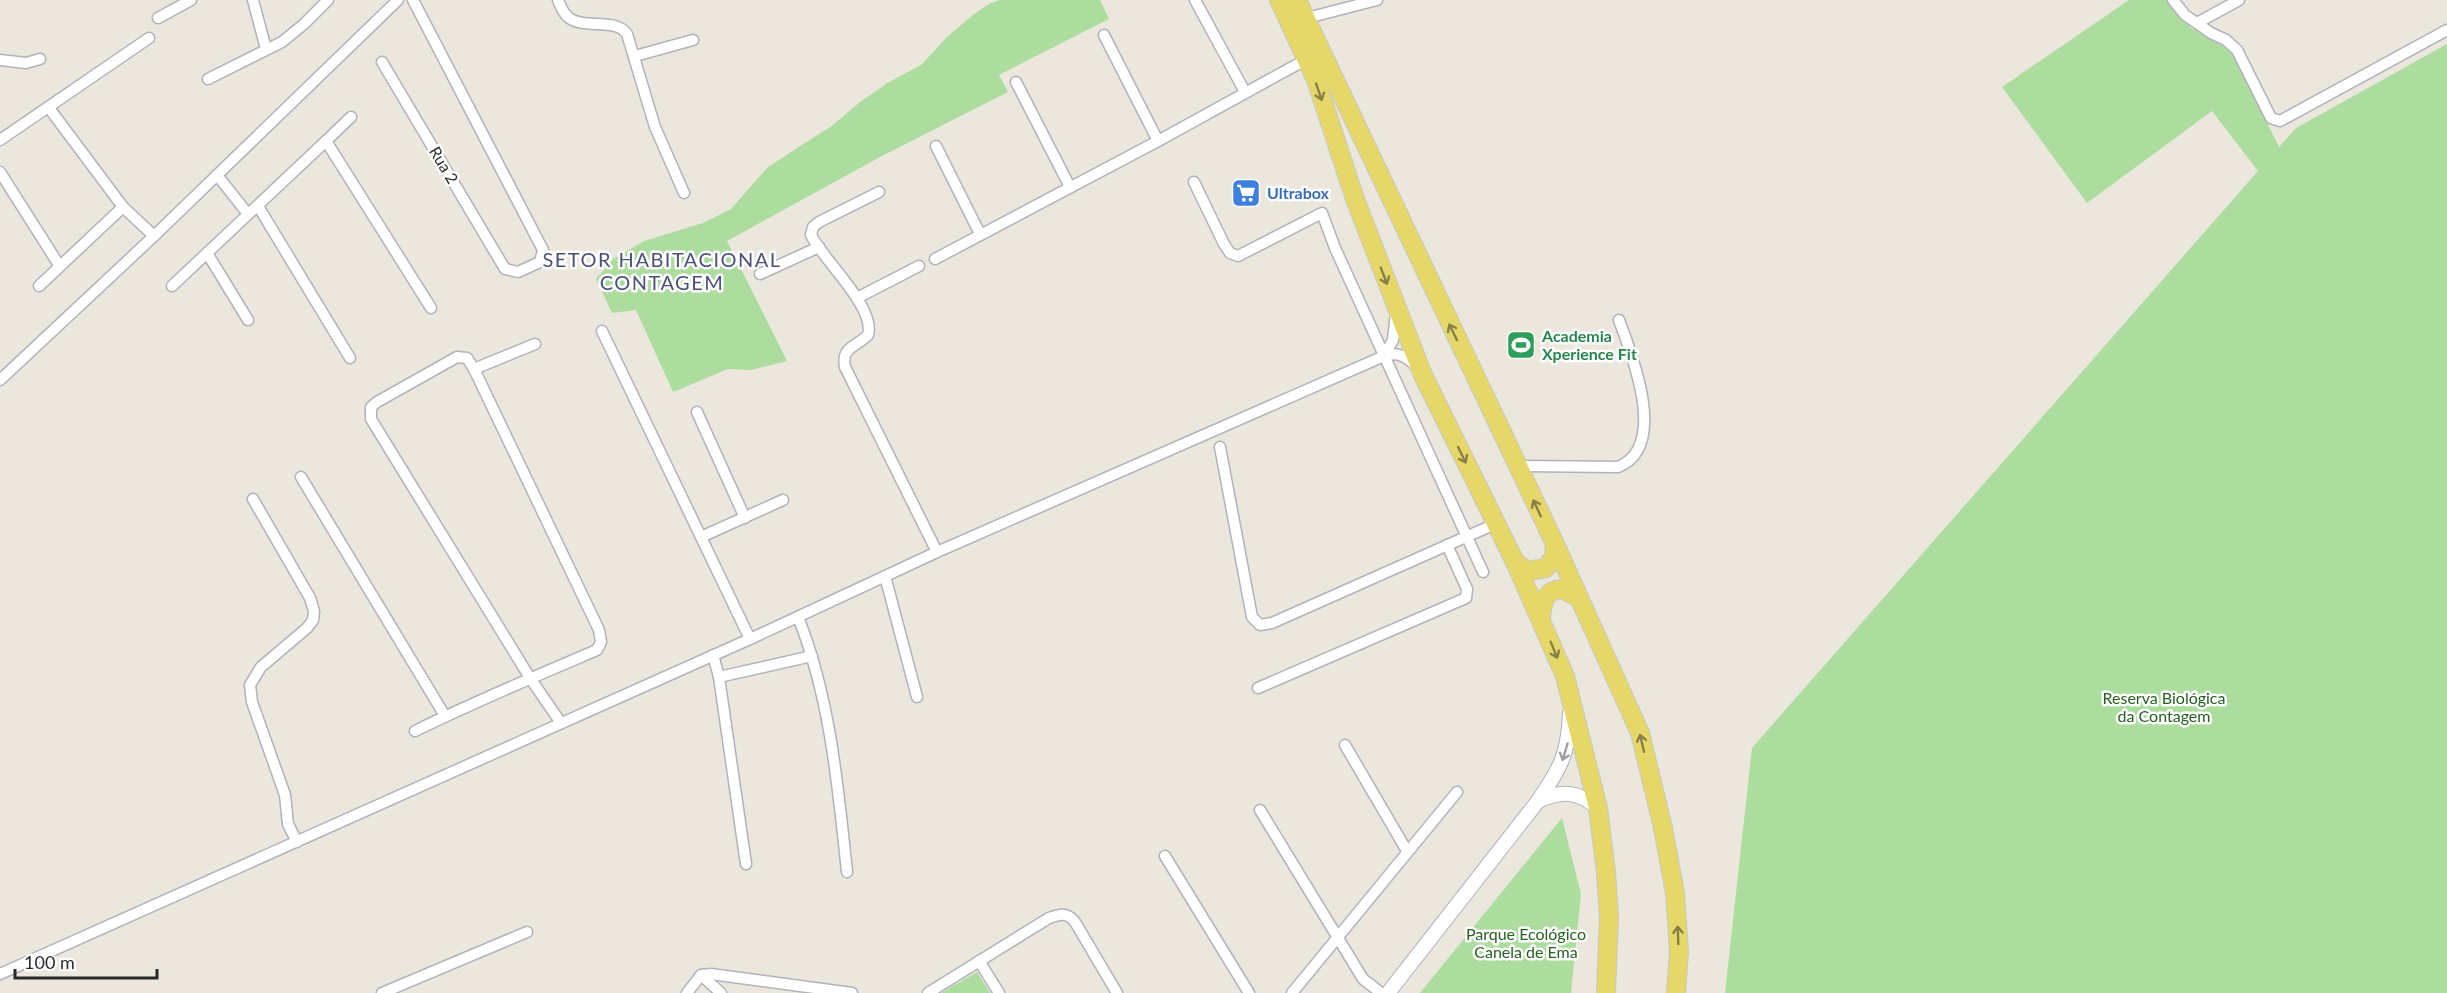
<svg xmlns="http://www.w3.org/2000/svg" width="2447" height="993" viewBox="0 0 2447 993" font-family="Lato,sans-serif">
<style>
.green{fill:#acdd9e}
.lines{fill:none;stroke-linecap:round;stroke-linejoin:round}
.minor-casing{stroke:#b1b2bd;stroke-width:13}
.tertiary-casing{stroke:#b1b2bd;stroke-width:16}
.primary-casing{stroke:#c8c8c8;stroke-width:20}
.minor{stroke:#fff;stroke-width:10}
.tertiary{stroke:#fff;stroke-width:14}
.primary{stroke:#e5d768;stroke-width:18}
.oneway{stroke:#888049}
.oneway2{stroke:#9f9f9f}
.labels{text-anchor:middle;stroke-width:5;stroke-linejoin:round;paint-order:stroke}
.street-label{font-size:16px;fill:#2a2a2a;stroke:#fff}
.shop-label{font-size:16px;font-weight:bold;fill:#366cbe;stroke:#fff;text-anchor:start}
.leisure-label{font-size:16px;font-weight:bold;fill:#27864d;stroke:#fff;text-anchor:start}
.park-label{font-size:16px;fill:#266120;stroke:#fff}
.quarter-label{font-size:20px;letter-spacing:1.5px;fill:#4e5177;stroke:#fff}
</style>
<rect width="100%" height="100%" fill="#ebe7dd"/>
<!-- green -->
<g class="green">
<path d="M1000,0H1100L1109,19L999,75L1008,92L880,157L727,241L787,361L751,370L728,369L673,392L636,310L612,313L596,279L613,259L644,241L703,223L731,209L768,167L833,125L860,102L889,82L921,65L946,38L974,14L989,4Z"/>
<path d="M2129,0H2166L2191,28L2223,43L2233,53L2279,147L2296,128L2447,44V993H1725L1752,748L2258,171L2212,111L2087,203L2002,87Z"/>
<path d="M1562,818L1581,894L1571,993H1420Z"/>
<path d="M977,972L990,993H941Z"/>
</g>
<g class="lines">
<!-- minor casing -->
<g class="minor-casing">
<g id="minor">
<path d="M253,0L266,49"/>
<path d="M558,0C560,5 563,13 568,17C583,30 615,17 627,34L655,127L684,193"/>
<path d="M1195,0L1245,92"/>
<path d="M2173,0L2185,15L2211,33L2226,40L2237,50L2271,118L2280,121L2447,30"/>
<path d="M158,18L191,0"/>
<path d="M1307,18L1377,0"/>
<path d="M2197,23L2239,0"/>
<path d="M1104,35L1158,141"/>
<path d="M635,56L693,40"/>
<path d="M0,60L26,63L40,59"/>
<path d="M382,62L505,269L518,272L540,262L543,250L413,0"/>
<path d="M208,79L282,42L304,24L328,0"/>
<path d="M1016,82L1070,187"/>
<path d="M49,108L123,207L154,236"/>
<path d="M0,140L149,38"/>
<path d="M326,141L351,117"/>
<path d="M936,146L980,234"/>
<path d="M0,172L59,265"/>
<path d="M217,175L248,214"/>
<path d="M1194,182L1224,244L1230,253L1238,256L1322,213L1335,248L1483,572"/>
<path d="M879,192L819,222L813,227L811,235C823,260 876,307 868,335C856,347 841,347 845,367L937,552"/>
<path d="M258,206L350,358"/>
<path d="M207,253L248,320"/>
<path d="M935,259L1158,141L1307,59"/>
<path d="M760,274L819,247"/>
<path d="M39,286L123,207"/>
<path d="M172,286L326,141L431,308"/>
<path d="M857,298L919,266"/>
<path d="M602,331L750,639"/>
<path d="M1384,356L1393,340L1396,313"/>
<path d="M474,369L535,344"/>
<path d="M0,380L154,236L398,0"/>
<path d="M697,412L745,518"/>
<path d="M1220,447L1252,617L1260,625L1272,623L1495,524"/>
<path d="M1517,466L1618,467C1669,447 1632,355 1619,320"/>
<path d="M301,477L445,716"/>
<path d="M253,499L310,598L314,611L313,620L307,628L261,667L250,685L252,702L285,795L288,824L297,842"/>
<path d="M701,537L783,500"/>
<path d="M885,576L917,697"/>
<path d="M798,617C830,697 838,786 847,872"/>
<path d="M713,655L719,677L746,864"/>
<path d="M719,677L812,656"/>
<path d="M1258,688L1466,598L1467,589L1447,545"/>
<path d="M415,731C474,702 536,676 597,650L601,642L599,630L474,369L467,358L457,357L377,402L371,407V419L530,678L561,723"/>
<path d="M1345,745L1407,851"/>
<path d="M1260,810L1363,979L1381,993"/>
<path d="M1165,856L1249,993"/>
<path d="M979,961L999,993"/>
<path d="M0,974L750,639L937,552L1384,356C1398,351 1408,357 1417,368"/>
<path d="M701,975L721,993"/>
<path d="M382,993L527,932"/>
<path d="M687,993L701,975L711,974L852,993"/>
<path d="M928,993L1049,918C1060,914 1067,912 1075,922L1117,993"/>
<path d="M1292,993L1457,792"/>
</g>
</g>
<!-- tertiary casing -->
<g class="tertiary-casing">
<g id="tertiary">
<path d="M1538,801C1562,790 1578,791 1598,808"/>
<path d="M1388,993L1538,801C1561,767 1568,755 1570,713"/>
</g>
</g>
<!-- primary casing -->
<g class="primary-casing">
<g id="primary">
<path d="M1279,0L1316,80L1355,199L1423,375L1515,562L1565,676L1598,808L1606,872L1609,917L1606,993"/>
<path d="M1297,0L1555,544L1640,733L1663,828L1675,893L1679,952L1676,993"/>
<path d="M1515,562L1527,571L1546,568L1554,557L1555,544"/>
<path d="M1541,618C1542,603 1545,590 1562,589L1579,598"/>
</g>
</g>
<!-- minor -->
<use href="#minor" class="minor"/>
<!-- tertiary -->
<use href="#tertiary" class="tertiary"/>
<!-- primary -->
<use href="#primary" class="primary"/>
</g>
<!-- one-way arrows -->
<defs><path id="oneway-shaft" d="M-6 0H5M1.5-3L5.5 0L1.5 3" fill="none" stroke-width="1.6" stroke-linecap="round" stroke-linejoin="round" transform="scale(1.5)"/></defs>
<g class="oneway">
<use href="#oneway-shaft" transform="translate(1319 92) rotate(71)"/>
<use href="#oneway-shaft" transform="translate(1384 276) rotate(69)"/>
<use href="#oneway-shaft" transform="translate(1453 332) rotate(-116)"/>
<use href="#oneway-shaft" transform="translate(1462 455) rotate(64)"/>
<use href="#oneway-shaft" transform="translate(1537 508) rotate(-115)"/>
<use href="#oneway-shaft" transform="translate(1554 650) rotate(68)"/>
<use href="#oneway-shaft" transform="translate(1642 743) rotate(-103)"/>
<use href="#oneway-shaft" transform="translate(1678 935) rotate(-92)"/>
</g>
<use class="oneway2" href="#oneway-shaft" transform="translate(1565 752) rotate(107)"/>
<!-- icons -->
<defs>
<g id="supermarket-square" transform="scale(1.5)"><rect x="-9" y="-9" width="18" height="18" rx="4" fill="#3f7fe0" stroke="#fff"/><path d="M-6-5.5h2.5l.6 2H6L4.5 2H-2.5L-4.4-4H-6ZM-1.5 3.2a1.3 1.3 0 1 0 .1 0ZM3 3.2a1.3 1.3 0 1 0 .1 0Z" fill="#fff"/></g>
<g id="stadium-square" transform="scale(1.5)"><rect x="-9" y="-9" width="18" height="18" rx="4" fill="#2e9e5b" stroke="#fff"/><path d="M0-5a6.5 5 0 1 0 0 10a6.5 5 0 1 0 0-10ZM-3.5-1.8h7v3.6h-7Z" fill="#fff"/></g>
</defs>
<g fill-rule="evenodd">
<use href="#supermarket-square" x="1246" y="193"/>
<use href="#stadium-square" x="1521" y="345"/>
</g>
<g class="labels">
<!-- street labels -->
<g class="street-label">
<text transform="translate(444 165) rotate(59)" y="6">Rua 2</text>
</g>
<!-- shop labels -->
<g class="shop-label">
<text x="1267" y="199">Ultrabox</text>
</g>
<!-- leisure labels -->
<g class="leisure-label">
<text x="1542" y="342">Academia<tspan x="1542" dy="18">Xperience Fit</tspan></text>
</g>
<!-- park labels -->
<g class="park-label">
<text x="2164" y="704">Reserva Biológica<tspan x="2164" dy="18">da Contagem</tspan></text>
<text x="1526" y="940">Parque Ecológico<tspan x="1526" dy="18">Canela de Ema</tspan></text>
</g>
<!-- quarter labels -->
<g class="quarter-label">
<text x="662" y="267">SETOR HABITACIONAL<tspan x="662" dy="23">CONTAGEM</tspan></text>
</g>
</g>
<!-- scale -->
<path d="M15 969v9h142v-9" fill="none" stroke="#2a2a2a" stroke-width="3"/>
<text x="24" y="969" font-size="18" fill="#2a2a2a" stroke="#ffffff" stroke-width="4.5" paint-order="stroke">100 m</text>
</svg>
